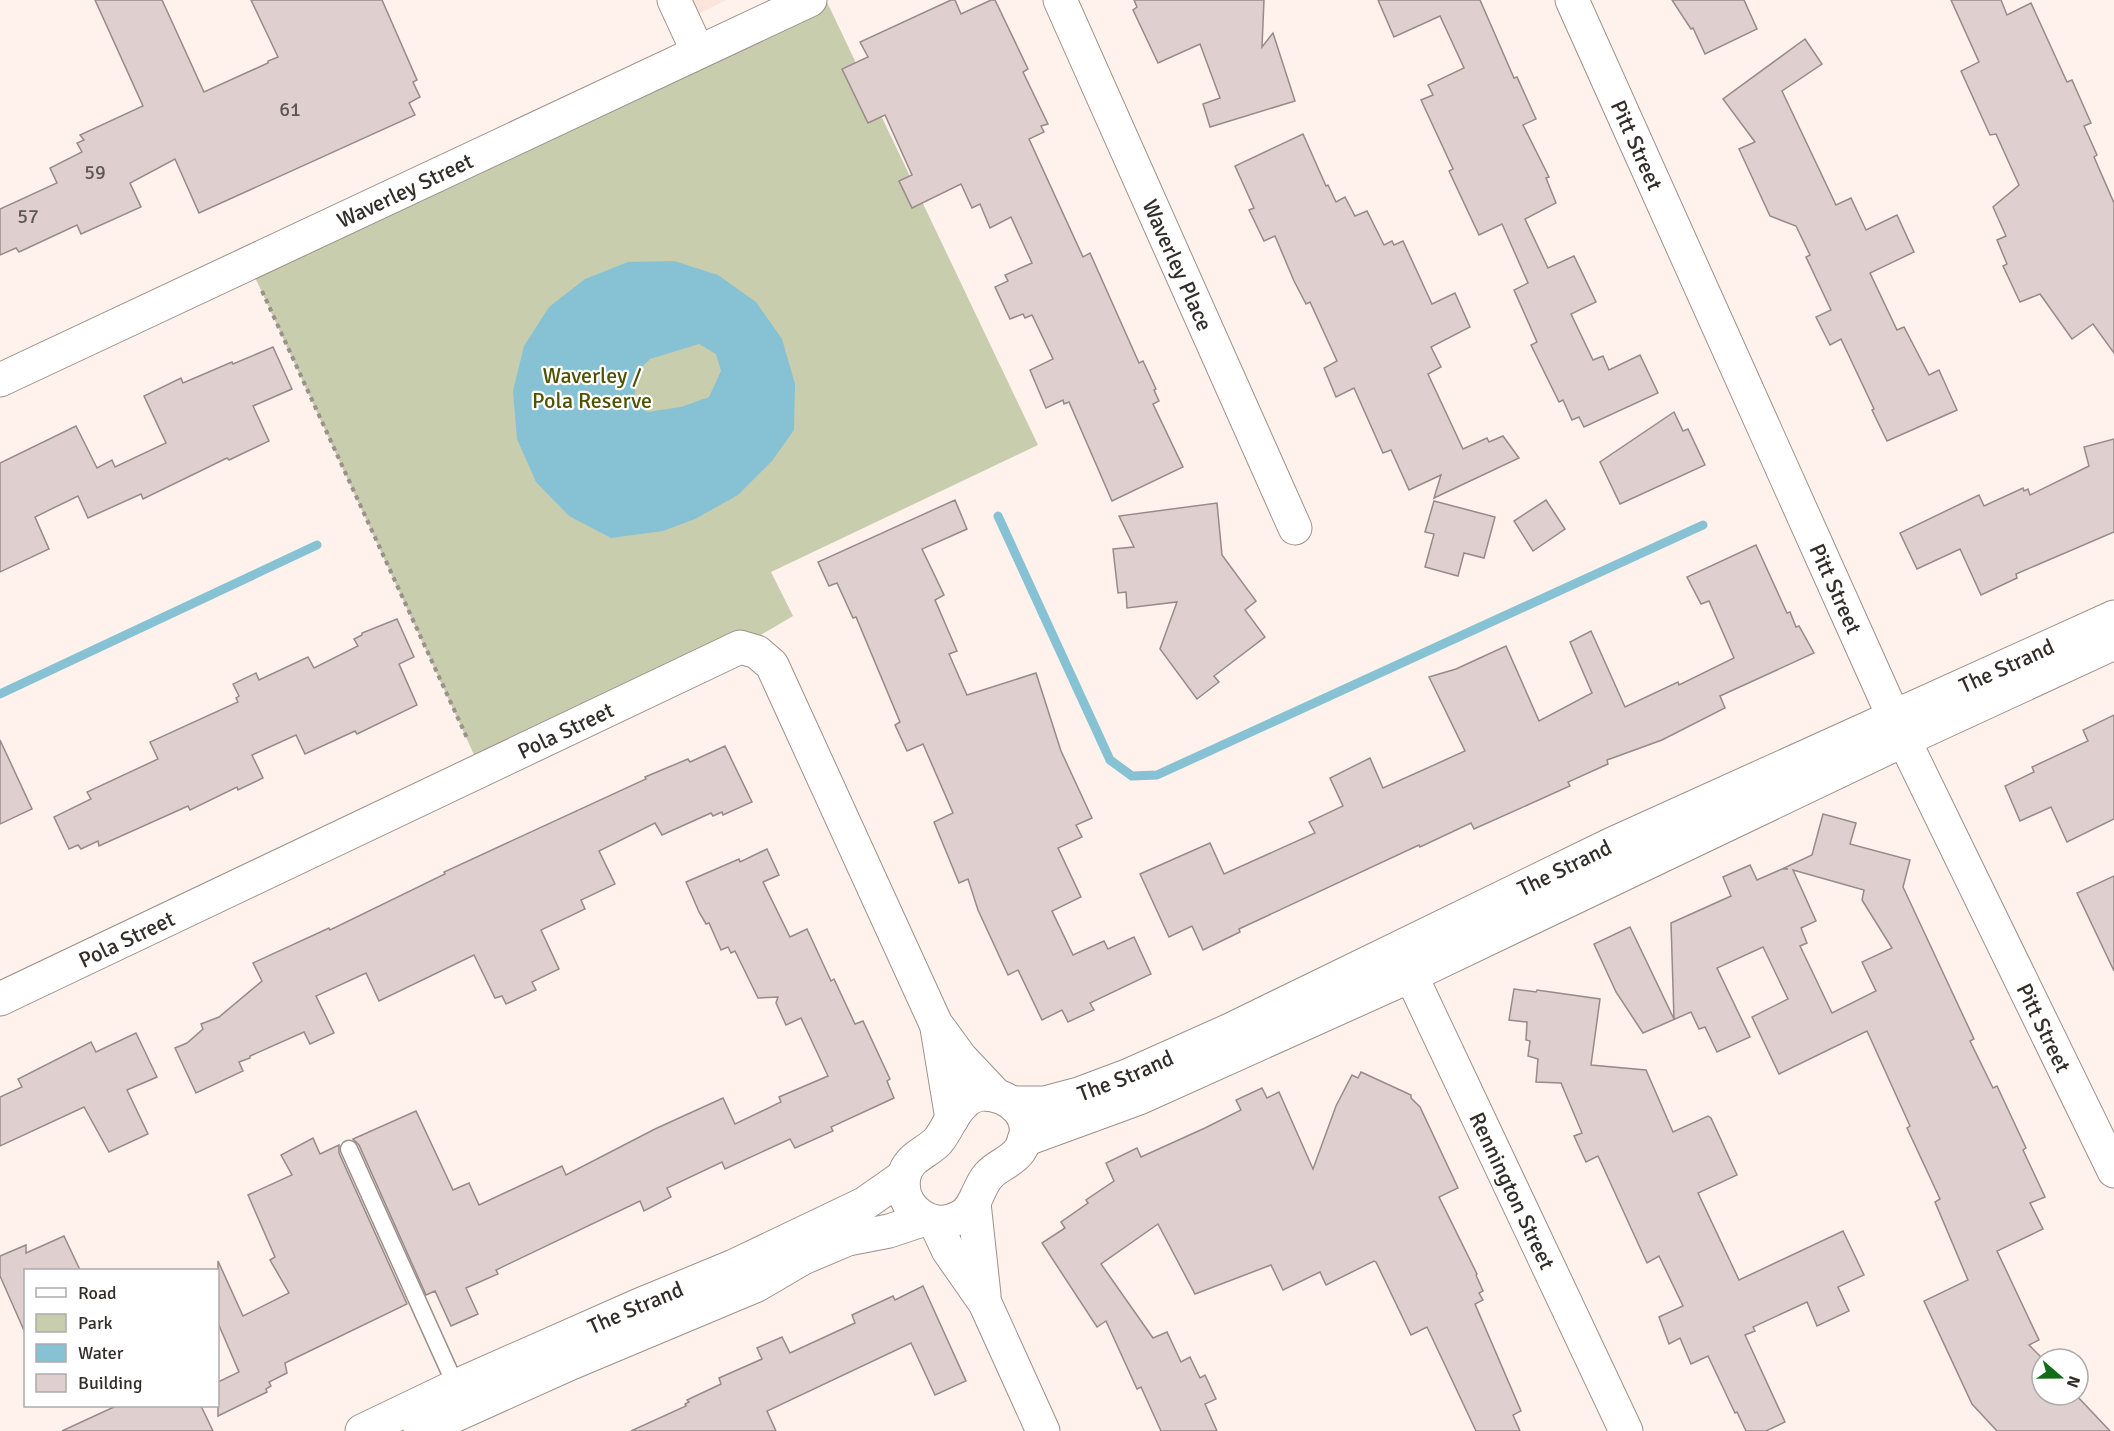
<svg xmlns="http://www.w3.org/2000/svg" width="2114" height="1431" viewBox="0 0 2114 1431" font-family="Signika,sans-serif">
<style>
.built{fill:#fae4db}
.green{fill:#c8cdad}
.water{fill:#87c2d4;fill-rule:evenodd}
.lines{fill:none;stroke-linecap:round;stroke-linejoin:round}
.stream{stroke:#87c2d4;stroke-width:9}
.building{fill:#dfd0cf;stroke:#988a89;stroke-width:1.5;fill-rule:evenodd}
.service-casing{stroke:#9d918b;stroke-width:19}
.minor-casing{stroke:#9d918b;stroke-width:35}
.tertiary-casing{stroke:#9d918b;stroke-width:35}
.path{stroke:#9a908c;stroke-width:4;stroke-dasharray:4.5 4.5;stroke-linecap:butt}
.service{stroke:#fff;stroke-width:16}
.minor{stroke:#fff;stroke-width:33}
.tertiary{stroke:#fff;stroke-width:33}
.labels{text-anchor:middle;stroke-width:4.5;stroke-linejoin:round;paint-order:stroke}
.number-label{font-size:20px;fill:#5d5653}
.street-label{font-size:22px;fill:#322d2a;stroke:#fff}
.park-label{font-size:22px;fill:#4d5300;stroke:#fff}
</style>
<rect width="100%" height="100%" fill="#fff1eb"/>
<!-- built -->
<path class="built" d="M680,0H726L684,21Z"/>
<!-- green -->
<path class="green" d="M826,0L1038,445L771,572L793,616L740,647L481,770L249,264Z"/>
<!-- water -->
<path class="water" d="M674,261L718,275L756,302L782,339L795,384L794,430L772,461L738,495L695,519L663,531L611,538L569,516L536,482L517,439L513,391L524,346L549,307L585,279L628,262ZM699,344L716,354L721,371L709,397L681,407L647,412L634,402L637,372L650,359Z"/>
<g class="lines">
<!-- stream -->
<g class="stream">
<path d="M998,516L1110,760L1132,776L1157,775L1703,525"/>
<path d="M0,694L317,545"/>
</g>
</g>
<!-- building -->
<g class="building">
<path d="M95,0H162L204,92L268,63V61L278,57L251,0H382L417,80L413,82L420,97L409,103L415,115L199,213L175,159L130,183L141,207L81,234L77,225L19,252L16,248L0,255V209L57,183L50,168L82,152L77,143L84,140L80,135L143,106Z"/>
<path d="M951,0H955L961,14L991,0H995L1028,69L1023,72L1048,124L1041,126L1044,132L1029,139L1083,257L1090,253L1139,363L1143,361L1156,389L1154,390L1159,401L1153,404L1183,467L1112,501L1069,402L1064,404L1063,400L1046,408L1030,370L1053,359L1032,315L1025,318L1023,314L1010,319L995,287L1008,281L1005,275L1032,263L1011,217L990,228L980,204L972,208L961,184L912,208L899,181L912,175L885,115L868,123L842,69L868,57L860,42Z"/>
<path d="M1134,0H1264L1262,47L1273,33L1295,101L1210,127L1203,104L1220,98L1200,44L1158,63L1133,10L1137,7Z"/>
<path d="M1378,0H1480L1514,78L1517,77L1536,119L1523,125L1549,177L1546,178L1556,203L1525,219L1548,268L1574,256L1596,302L1571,314L1593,360L1603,356L1609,370L1640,355L1658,393L1584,427L1579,417L1572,420L1563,400L1559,402L1531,345L1537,342L1514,290L1528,283L1502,224L1479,235L1449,171L1453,169L1421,100L1433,95L1428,85L1464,68L1440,16L1394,37Z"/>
<path d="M1672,0H1744L1757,29L1705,54L1693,28L1691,29Z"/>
<path d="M1951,0H2001L2007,15L2031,3L2067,82L2072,80L2091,123L2084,126L2097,155L2094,157L2114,203V353L2093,324L2072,339L2040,294L2020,302L2018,298L2003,266L2007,264L1997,240L2006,236L1993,207L2019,185L1996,134L1990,135L1961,71L1979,62Z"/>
<path d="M1805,39L1822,64L1782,91L1836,205L1851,198L1866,230L1897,215L1914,252L1870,273L1897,330L1904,327L1929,375L1939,370L1957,410L1887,441L1872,410L1874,409L1841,339L1830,345L1816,317L1831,310L1806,257L1810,255L1796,226L1770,216L1739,149L1755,142L1723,99Z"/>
<path d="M1303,134L1326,186L1328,185L1336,202L1345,197L1355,216L1367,211L1384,245L1392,241L1394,245L1403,241L1432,304L1455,293L1470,327L1431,347L1441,367L1428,374L1463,449L1487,438L1489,442L1503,436L1519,458L1434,498L1441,475L1409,490L1391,450L1383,453L1354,388L1336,397L1324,368L1337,361L1310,302L1306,304L1294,281L1275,236L1264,241L1249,210L1254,208L1235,166Z"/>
<path d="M273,347L292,389L253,406L269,441L229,460L227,458L143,499L141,494L88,518L78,496L35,517L49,549L0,572V463L76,426L97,468L112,460L115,467L166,443L144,396L181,378L183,383L232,362L233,364Z"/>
<path d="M1674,412L1683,431L1688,429L1705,465L1620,504L1600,462Z"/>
<path d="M2114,439V532L2016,574L2017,578L1981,595L1960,549L1917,569L1900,533L1979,495L1984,506L2023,488L2024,491L2028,489L2030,495L2089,466L2084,447Z"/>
<path d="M955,500L967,529L922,549L944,595L935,600L957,651L949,654L967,695L1036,673L1061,751L1092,818L1076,825L1082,837L1058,848L1081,897L1052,911L1073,955L1104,941L1108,949L1134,937L1151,974L1090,1003L1094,1010L1068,1022L1062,1010L1042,1020L1018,970L1008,975L978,910L968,879L959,883L934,822L953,813L923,744L907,751L895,725L900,722L856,617L853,618L837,583L829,586L818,562Z"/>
<path d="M1546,500L1565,529L1533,551L1514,521Z"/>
<path d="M1434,501L1495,517L1484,558L1464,553L1458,576L1425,567L1434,534L1425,532Z"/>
<path d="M1217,503L1222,555L1256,601L1245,610L1265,637L1214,676L1219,682L1197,699L1160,649L1177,602L1127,608L1126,592L1118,593L1113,549L1134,547L1119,516Z"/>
<path d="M1756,545L1787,613L1790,612L1796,627L1799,626L1814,653L1720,696L1725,708L1662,740L1607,760L1608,764L1568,782L1570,786L1474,829L1471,823L1420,847L1419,845L1239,929L1240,932L1203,950L1192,926L1169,937L1140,874L1210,843L1224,874L1315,833L1309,822L1343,806L1330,778L1370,758L1383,788L1465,751L1429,677L1456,669L1506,646L1539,721L1592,693L1570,642L1591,631L1625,707L1678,682L1679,685L1734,658L1709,601L1701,604L1687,577Z"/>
<path d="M397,619L414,657L399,664L417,705L357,734L355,731L305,754L296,735L252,755L263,778L238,790L237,787L190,810L188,806L99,846L98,841L81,849L78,845L69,849L54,817L91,799L87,792L158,759L150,742L238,702L236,698L239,696L233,684L256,673L259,680L308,657L314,668L358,646L354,639L362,635V633Z"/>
<path d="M2114,715V819L2067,842L2051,807L2020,821L2005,786L2034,772L2032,767L2088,741L2083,730Z"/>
<path d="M0,740L32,809L0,824Z"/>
<path d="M725,746L752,802L723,815L722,812L713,816L711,813L662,835L655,823L599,851L615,884L581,900L585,909L541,930L559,969L532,982L536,990L506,1004L502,996L495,998L474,955L379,1001L366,973L316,996L334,1033L310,1044L304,1032L250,1056V1058L239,1062L243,1071L196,1093L175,1048L187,1043L203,1029L201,1024L219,1017L262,981L253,963L329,928L330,930L445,874L444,872L646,779L645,777L688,759L690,762Z"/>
<path d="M1823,814L1856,823L1850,844L1910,860L1903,887L1974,1039L1970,1041L1993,1088L1997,1086L2026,1148L2023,1150L2045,1197L2030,1203L2043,1229L1997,1251L2039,1340L2029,1345L2043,1359L2042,1395H2076L2110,1431H1997L1972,1404L1924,1301L1968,1280L1935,1202L1940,1199L1907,1128L1910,1126L1867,1031L1779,1074L1752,1017L1788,999L1763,947L1717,968L1750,1037L1717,1052L1705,1027L1699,1029L1691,1012L1643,1033L1616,992L1594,944L1630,927L1674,1019L1671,923L1731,896L1723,877L1750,865L1757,880L1782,869H1788L1784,868L1812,855ZM1793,870L1864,890L1862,900L1892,948L1862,962L1876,991L1832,1013L1800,946L1807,943L1801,928L1816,921Z"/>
<path d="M767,849L779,875L763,882L790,937L807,929L831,981L834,979L855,1024L863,1021L890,1079L887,1081L894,1098L831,1127L833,1131L795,1148L790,1139L725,1169L722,1162L667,1188L671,1197L644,1211L640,1201L496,1270L498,1274L466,1288L478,1314L451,1326L435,1291L426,1295L359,1145L353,1139L416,1111L453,1190L469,1183L479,1205L562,1166L566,1175L655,1129L723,1098L735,1124L781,1102L779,1097L828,1076L801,1018L786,1025L776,1003L778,997L758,998L735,951L731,953L728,947L721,950L709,923L706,924L699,912L686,882L739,859L740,862Z"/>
<path d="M2114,876V971L2077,893Z"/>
<path d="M1514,989L1536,992L1537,990L1600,999L1591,1065L1646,1070L1673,1132L1708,1116L1711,1118L1737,1175L1698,1193L1739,1280L1843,1231L1864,1275L1838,1287L1849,1311L1817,1326L1807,1302L1753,1327L1755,1331L1745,1335L1785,1422L1766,1431H1746L1737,1412L1735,1413L1708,1356L1691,1364L1680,1338L1669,1344L1659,1317L1683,1306L1659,1256L1647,1263L1598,1156L1586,1162L1574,1136L1582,1133L1561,1083L1536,1082L1538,1059L1528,1056L1530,1041L1526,1040L1527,1022L1509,1020Z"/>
<path d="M136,1033L157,1077L127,1090L148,1134L109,1152L84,1107L0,1146V1097L22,1087L18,1079L91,1042L96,1052Z"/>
<path d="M1361,1072L1411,1095V1098L1420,1107L1458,1188L1439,1197L1477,1274L1476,1275L1483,1291L1479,1293L1483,1300L1475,1304L1521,1411L1513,1415L1520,1431H1476L1427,1327L1411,1335L1376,1262L1374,1261L1326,1285L1320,1272L1283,1290L1271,1265L1195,1294L1158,1224L1101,1264L1153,1338L1167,1332L1181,1362L1190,1357L1200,1378L1205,1375L1216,1399L1205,1404L1217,1431H1161L1141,1387L1137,1389L1106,1321L1097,1327L1042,1243L1065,1228L1061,1222L1088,1203L1086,1200L1114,1181L1106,1163L1137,1148L1141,1157L1205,1128L1241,1110L1236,1100L1262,1088L1267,1098L1279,1092L1313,1169L1336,1106L1352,1075L1358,1078Z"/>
<path d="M313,1138L320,1154L339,1145V1153L407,1304L285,1363L287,1373L269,1382L271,1386L266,1389L267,1392L218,1416V1382L239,1372L218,1323V1261L243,1316L289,1293L270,1260L275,1257L248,1195L292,1175L281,1155Z"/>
<path d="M64,1236L80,1270H26V1335L0,1276V1256L26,1245V1253Z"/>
<path d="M923,1286L966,1381L935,1395L911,1343L767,1411L776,1431H631L686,1406L685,1404L689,1402L687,1400L721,1384L719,1378L762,1359L757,1348L782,1337L790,1353L855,1323L852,1315L893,1296L895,1300Z"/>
<path d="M116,1406H201L213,1431H62Z"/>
</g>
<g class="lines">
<!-- service casing -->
<g class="service-casing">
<path id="service" d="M349,1149L456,1386"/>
</g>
<!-- minor casing -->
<g class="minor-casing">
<g id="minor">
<path d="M674,0L698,52"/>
<path id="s1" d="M1060,0L1295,528"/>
<path id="s2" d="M1572,0L1904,740L2114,1171"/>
<path id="s3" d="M1399,950L1626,1431"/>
<path id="s4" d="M0,999L740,647L757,652L772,665L936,1024L961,1058L995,1094"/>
<path d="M937,1028L952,1119"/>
<path d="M974,1203L984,1295"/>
<path d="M935,1222L948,1250L985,1303L1043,1431"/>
</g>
</g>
<!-- tertiary casing -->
<g class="tertiary-casing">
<g id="tertiary">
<path id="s5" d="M0,380L810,0"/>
<path d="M980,1094C1012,1092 1039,1121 1020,1150C1011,1163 997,1165 988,1176C977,1189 976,1209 960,1217C932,1233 898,1208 904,1176C908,1157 927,1153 938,1141C948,1129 952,1113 964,1103C968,1098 974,1096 980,1094Z"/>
<path id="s6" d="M1012,1103H1045L1079,1094L1127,1076L1230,1030L1610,845L2114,617"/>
<path d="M1024,1140L1139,1098L1410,976L1904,740L2114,643"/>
<path id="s7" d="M362,1431L456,1386L637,1306L734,1266L864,1204L904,1176"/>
<path d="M420,1431L571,1363L757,1285L803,1258L848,1239L889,1231L925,1219"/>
</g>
</g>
<!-- path -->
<path class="path" d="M262,291L468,740"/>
<!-- service -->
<use href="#service" class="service"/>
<!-- minor -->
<use href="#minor" class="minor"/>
<!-- tertiary -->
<use href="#tertiary" class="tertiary"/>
</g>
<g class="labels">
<!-- number labels -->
<g class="number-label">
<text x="290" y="116">61</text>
<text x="95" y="179">59</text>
<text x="28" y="223">57</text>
</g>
<!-- street labels -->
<g class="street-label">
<text dy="8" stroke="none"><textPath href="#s2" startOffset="159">Pitt Street</textPath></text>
<text dy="8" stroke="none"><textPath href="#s5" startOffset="447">Waverley Street</textPath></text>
<text dy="8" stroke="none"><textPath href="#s1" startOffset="290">Waverley Place</textPath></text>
<text dy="8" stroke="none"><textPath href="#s2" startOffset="645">Pitt Street</textPath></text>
<text dy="8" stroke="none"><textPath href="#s6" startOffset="1090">The Strand</textPath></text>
<text dy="8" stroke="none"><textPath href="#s4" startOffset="626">Pola Street</textPath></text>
<text dy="8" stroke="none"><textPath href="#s6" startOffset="604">The Strand</textPath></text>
<text dy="8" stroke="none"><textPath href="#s4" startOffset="140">Pola Street</textPath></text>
<text dy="8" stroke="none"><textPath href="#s2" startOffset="1131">Pitt Street</textPath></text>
<text dy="8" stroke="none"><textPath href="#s6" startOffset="118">The Strand</textPath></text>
<text dy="8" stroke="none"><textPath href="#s3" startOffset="266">Rennington Street</textPath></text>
<text dy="8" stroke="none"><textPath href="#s7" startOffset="300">The Strand</textPath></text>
</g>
<!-- park labels -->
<g class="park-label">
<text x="592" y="383">Waverley /<tspan x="592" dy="25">Pola Reserve</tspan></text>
</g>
</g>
<!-- legend -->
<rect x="24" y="1269" width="195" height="138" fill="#ffffff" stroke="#adabaa" stroke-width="1.5"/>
<rect x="36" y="1288" width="30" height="9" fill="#ffffff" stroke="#adabaa" stroke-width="1.5"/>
<text x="78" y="1299" font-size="18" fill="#322d2a">Road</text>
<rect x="36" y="1314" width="30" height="18" fill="#c8cdad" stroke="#adabaa" stroke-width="1.5"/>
<text x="78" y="1329" font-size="18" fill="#322d2a">Park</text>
<rect x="36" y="1344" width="30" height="18" fill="#87c2d4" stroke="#adabaa" stroke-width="1.5"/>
<text x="78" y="1359" font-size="18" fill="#322d2a">Water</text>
<rect x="36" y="1374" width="30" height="18" fill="#dfd0cf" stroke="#adabaa" stroke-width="1.5"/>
<text x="78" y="1389" font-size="18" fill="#322d2a">Building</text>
<!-- north arrow -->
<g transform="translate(2060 1377) rotate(110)"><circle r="28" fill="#ffffff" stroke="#adabaa" stroke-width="1.5"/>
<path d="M0-4.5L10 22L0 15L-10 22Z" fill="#106d18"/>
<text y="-9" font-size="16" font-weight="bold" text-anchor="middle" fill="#322d2a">N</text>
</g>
</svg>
